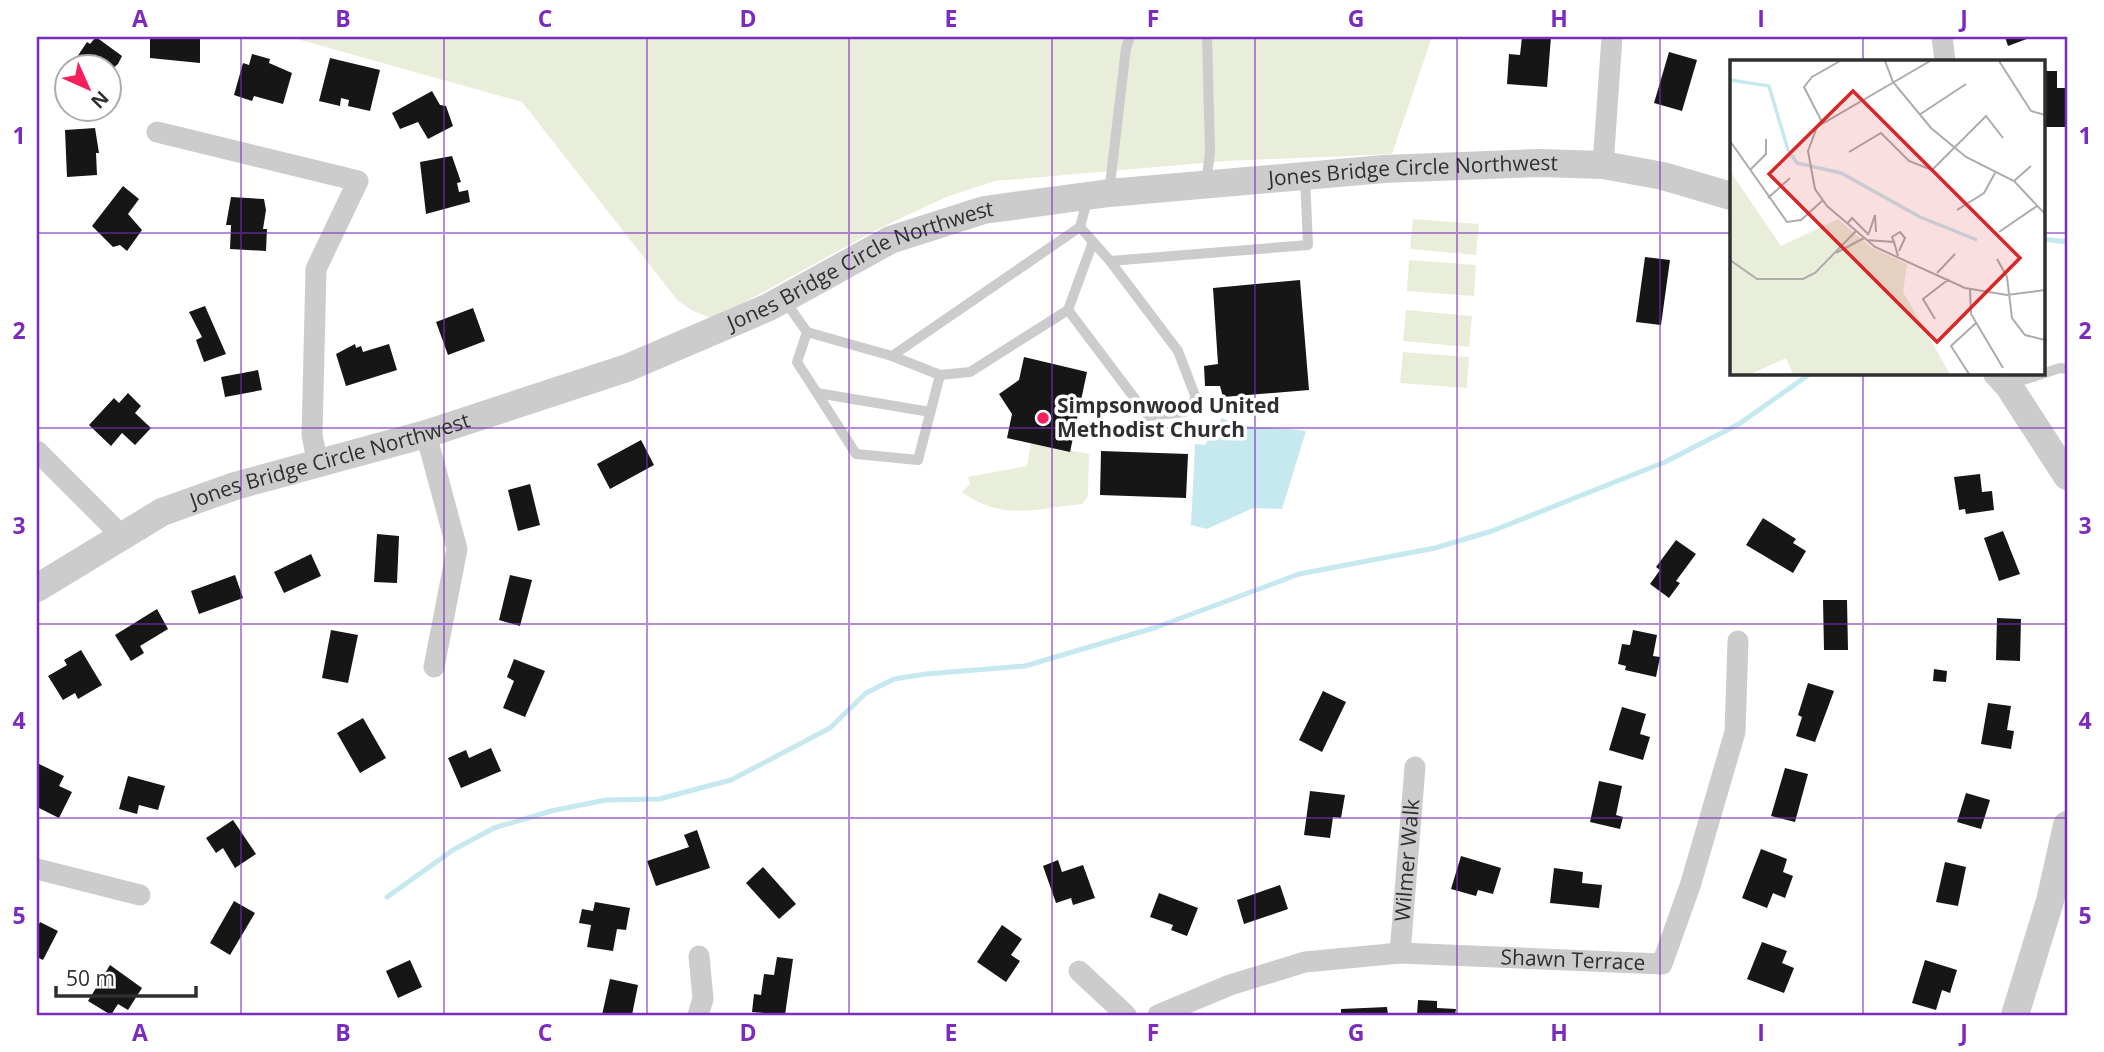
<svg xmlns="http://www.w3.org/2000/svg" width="2104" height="1052" viewBox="0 0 2104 1052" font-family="'Open Sans',sans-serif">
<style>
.green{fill:#e9eedb}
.water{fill:#c6e8ef}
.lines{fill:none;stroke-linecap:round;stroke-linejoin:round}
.stream{stroke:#c6e8ef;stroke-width:5}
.building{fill:#161616}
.service{stroke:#ccc;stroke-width:10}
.minor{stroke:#ccc;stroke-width:21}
.tertiary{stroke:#ccc;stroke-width:28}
.grid{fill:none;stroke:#7b2cbf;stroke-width:2;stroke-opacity:0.55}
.poi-dot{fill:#f6215c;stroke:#fff;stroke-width:2.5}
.labels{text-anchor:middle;stroke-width:7;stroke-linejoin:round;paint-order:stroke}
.street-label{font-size:21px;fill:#2f2f2f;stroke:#fff}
.poi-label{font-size:21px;font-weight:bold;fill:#2f2f2f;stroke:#fff;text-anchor:start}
.inset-river{fill:none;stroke:#c6e8ef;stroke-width:3.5}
.inset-road{fill:none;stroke:#acacac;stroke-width:2}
.view{fill:#d62828;fill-opacity:0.15;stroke:#d62828;stroke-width:3.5}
.inset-edge{fill:none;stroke:#2f2f2f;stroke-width:3.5}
.neatline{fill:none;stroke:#7b2cbf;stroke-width:2.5}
.grid-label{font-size:23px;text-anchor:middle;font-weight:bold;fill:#7b2cbf}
</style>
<rect width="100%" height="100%" fill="#fff"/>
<!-- green -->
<g class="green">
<path d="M290,37H1432L1392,154L1226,161L995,181L946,197L880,228L714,319L693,311L678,301L522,102Z"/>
<path d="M1413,219L1479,224L1476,255L1410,249Z"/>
<path d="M1409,260L1476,265L1474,296L1407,291Z"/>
<path d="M1406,310L1472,316L1469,347L1403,341Z"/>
<path d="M1403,352L1469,357L1467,388L1400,383Z"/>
<path d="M1031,443L1089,454L1088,496L1082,504C1036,508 1004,522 962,492L970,484L968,477L1027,466Z"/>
</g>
<!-- water -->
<path class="water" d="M1222,418C1246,431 1278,426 1306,431L1282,509L1253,508L1207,529L1191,525L1195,444L1205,445Z"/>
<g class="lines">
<!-- stream -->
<g class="stream">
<path d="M2043,239L2067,242"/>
<path d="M387,897L453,850L494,828L551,811L606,800L659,799L731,780L830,728L866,693L894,679L926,674L1025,666L1157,627L1299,574L1435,548L1492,531L1665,462L1739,424L1811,373"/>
</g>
</g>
<!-- building -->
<g class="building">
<path d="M96,37L122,56L118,64L108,72V66H71L87,42L90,44Z"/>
<path d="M150,37H200V63L150,58Z"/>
<path d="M1522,37H1551L1547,87L1507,84L1509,54L1520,55Z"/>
<path d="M2005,37H2032L2008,46Z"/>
<path d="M1669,52L1697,60L1682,111L1654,103Z"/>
<path d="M252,54L270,59L269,63L292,73L283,104L254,96L252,101L234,95L243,63L249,65Z"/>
<path d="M330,58L380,70L370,111L348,106L349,100L341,98L340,106L319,101Z"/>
<path d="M2043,71H2057V88H2066V127H2043Z"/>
<path d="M432,91L440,105L446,106L453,126L428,139L418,122L400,129L392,113Z"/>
<path d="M95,128L99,153H96L97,175L67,177L65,130Z"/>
<path d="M452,156L461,182L457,183L459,192L468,190L470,202L426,214L420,162Z"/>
<path d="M123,186L139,199L128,214L142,230L127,251L120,245L113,247L92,226Z"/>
<path d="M231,197L264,199L266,210L263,229H267L266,251L230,249L231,225H226Z"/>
<path d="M1645,257L1670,260L1661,325L1636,322Z"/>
<path d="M1300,280L1309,390L1223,397L1220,386H1205L1204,366L1218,364L1213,288Z"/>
<path d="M205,306L226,354L204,362L196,340L202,337L189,312Z"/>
<path d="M473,308L485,341L448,355L436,322Z"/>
<path d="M355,344L356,348L361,346L363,352L389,344L397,370L346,386L336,354Z"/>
<path d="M1024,357L1087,372L1070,452L1007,438L1012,414L999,394L1019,380Z"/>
<path d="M258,370L262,390L225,397L221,377Z"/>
<path d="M128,393L141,406L135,413L151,428L135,445L122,433L111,446L89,425L114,398L119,403Z"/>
<path d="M641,440L654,465L610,489L597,464Z"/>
<path d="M1101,451L1188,454L1186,498L1100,495Z"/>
<path d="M1980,474L1982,492L1992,491L1994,510L1966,514L1965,509L1959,510L1954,477Z"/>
<path d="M530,484L540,525L518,531L508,490Z"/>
<path d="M1763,518L1796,539L1793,543L1806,551L1793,573L1746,545Z"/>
<path d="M2003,531L2020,574L1999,581L1984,538Z"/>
<path d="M377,534L399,536L397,583L374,582Z"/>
<path d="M1676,540L1696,554L1676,581L1680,583L1669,598L1650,584L1660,570L1656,567Z"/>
<path d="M311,554L321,576L284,593L274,572Z"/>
<path d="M235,575L243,598L199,614L191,591Z"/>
<path d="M510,575L532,580L520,626L499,620Z"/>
<path d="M1823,600H1847L1848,650H1824Z"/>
<path d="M157,609L168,629L140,646L144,653L131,661L115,635Z"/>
<path d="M1997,618L2021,619L2020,661L1996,660Z"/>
<path d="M331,630L358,635L348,683L322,678Z"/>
<path d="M1633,630L1657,635L1653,656L1660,657L1656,677L1625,670L1626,666L1618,664L1622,644L1630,645Z"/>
<path d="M81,650L102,685L78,699L75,693L63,700L48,676L67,665L64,660Z"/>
<path d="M514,659L545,671L525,717L503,708L514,681L507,677Z"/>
<path d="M1934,669L1947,671L1946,682L1933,681Z"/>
<path d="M1808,683L1834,691L1815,742L1796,736L1802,717L1798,715Z"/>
<path d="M1323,691L1346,702L1322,752L1299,740Z"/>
<path d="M1988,703L2011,706L2007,730L2014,731L2011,749L1981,744Z"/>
<path d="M1622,707L1646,714L1640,734L1650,737L1643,760L1609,750Z"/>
<path d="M363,718L386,758L360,773L337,733Z"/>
<path d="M491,748L501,771L461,788L448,758L466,750L469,758Z"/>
<path d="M37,763L64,776L59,786L72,792L59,818L37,807Z"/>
<path d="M1785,768L1808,774L1795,822L1771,816Z"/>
<path d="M128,776L165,786L158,810L139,805L137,814L119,809Z"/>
<path d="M1599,781L1622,786L1616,815L1623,817L1620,829L1590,822Z"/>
<path d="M1310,791L1345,795L1341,818L1333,817L1330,838L1304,835Z"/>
<path d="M1966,793L1990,800L1981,829L1957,822Z"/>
<path d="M233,820L256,854L235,868L223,848L216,853L206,838Z"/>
<path d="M697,830L710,868L656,886L647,861L689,847L684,835Z"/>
<path d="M1761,849L1787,859L1783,872L1793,876L1785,898L1773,893L1767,908L1742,898Z"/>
<path d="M1461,856L1501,868L1493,894L1478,890L1476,896L1451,889Z"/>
<path d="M1058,860L1062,872L1083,865L1095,898L1073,905L1071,898L1056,903L1043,866Z"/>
<path d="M1945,862L1966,867L1958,906L1936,902Z"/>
<path d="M763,867L796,904L779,919L746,883Z"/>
<path d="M1554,868L1583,872L1582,883L1602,885L1599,908L1550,903Z"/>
<path d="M1280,885L1288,909L1244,924L1237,900Z"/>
<path d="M1159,893L1198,908L1187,936L1171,930L1173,925L1150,917Z"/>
<path d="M234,901L255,913L230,955L210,943Z"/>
<path d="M595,902L630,908L626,930L617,929L613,951L587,947L591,925L579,923L582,909L593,911Z"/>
<path d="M40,922L58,931L43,960L37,957V928Z"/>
<path d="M1002,925L1022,939L1011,955L1020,961L1006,982L977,962Z"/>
<path d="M1762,942L1787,951L1782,963L1794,968L1784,993L1747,979Z"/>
<path d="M777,957L793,959L785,1015L752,1012L754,994L761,995L764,974L774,975Z"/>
<path d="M410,960L422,987L398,998L386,971Z"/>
<path d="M1925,960L1957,970L1950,993L1942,990L1936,1010L1912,1003Z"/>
<path d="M110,965L142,988L128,1010L118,1004L111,1015L88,1001Z"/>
<path d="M610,979L638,985L632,1015H602Z"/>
<path d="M1418,1000L1437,1001V1008L1456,1009L1455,1015H1417Z"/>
<path d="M1387,1007L1388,1015H1341V1009Z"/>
</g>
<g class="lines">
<!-- service -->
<g class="service">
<path d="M1206,184L1210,152L1207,37"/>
<path d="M1109,193L1126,48L1130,37"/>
<path d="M1080,227L1110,261L1308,245L1305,177"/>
<path d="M785,301L807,332L892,356L1080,227L1088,197"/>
<path d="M1068,310L1148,416L1185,412L1196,398L1178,351L1110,261"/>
<path d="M807,332L797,362L856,454L918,460L940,375L892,356"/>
<path d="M940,375L970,372L1068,310L1093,242"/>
<path d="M2011,384L2060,368L2067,369"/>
<path d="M817,393L930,412"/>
</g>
<!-- minor -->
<g class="minor">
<path d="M1942,37L1945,61"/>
<path d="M157,132L358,181L316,269L312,435L318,465"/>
<path d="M1603,165L1612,37"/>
<path d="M426,434L457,549L434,667"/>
<path d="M37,451L121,535"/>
<path d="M37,869L140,895"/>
<path id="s1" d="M1400,953L1415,767"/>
<path d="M1079,971L1126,1015"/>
<path d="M698,1015L703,999L699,956"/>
<path id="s2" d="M1158,1015L1230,985L1305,962L1400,953L1662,964L1690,886L1735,732L1738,641"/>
</g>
<!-- tertiary -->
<g class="tertiary">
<path d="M1997,373L2008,385L2067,476"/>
<path id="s3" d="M37,588L162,512L235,486L426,434L627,368L769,307L890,240L984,210L1109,193L1384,169L1539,163L1603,165L1663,176L1731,196"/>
<path d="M2015,1015L2050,901L2067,825"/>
</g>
</g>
<!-- grid -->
<path class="grid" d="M241,37V1015M444,37V1015M647,37V1015M849,37V1015M1052,37V1015M1255,37V1015M1457,37V1015M1660,37V1015M1863,37V61M37,233H1731M2043,233H2067M1863,373V1015M37,428H2067M37,624H2067M37,818H2067"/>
<!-- markers -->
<circle class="poi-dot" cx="1043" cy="418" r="7"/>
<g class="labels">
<!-- street labels -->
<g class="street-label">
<text dy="7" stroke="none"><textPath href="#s3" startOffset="1456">Jones Bridge Circle Northwest</textPath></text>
<text dy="7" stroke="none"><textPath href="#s3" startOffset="889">Jones Bridge Circle Northwest</textPath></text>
<text dy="7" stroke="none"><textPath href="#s3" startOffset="322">Jones Bridge Circle Northwest</textPath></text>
<text dy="7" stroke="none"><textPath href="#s1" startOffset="93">Wilmer Walk</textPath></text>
<text dy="7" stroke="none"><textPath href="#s2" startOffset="425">Shawn Terrace</textPath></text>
</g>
<!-- poi labels -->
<g class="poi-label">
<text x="1057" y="413">Simpsonwood United<tspan x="1057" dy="24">Methodist Church</tspan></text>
</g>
</g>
<!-- overview -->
<g transform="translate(1730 60)">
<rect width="315" height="315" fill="#fff"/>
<path d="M0,111L51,186L108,159L142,188L177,204L173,232L220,314H63L56,298L21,314H0Z" fill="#e9eedb"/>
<path class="inset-river" d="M0,20L39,26L58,90L67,103L111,113L190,157L247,180"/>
<path class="inset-road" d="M155,1L163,22L201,68L236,97L284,121L315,154M200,1L87,67L78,91L85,129L97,146L145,187L235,228L277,235L315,230M269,1L301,51L315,55M189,55L236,24M92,62L74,27L82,17L110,1M0,81L57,162L71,160L92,141M119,92L151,73L179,101L202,110L256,56L273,78M20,110L36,94V79M284,121L301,106M38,138L60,118M227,150L254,133L265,113M117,164L122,158L139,175M269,172L307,146M139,173L145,155L146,172M136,180L164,182L168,196M164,182L162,177L170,172L175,178L169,191M106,193L134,178M267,199L277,217L282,258L295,275L315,280M0,200L27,219H73L85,213L126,171M207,213L225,194M240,230L241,254L273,308M205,259L193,239L219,219M239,314L221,286L246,263"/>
<path class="view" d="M123,31L290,198L207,282L39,114Z"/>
<rect width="315" height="315" class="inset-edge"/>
</g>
<!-- border -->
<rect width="2104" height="1052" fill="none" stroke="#ffffff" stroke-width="77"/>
<!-- north arrow -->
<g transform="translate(88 88) rotate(135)"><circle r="33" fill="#ffffff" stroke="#acacac" stroke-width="2"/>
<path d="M0-5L12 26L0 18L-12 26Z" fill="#f6215c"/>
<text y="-10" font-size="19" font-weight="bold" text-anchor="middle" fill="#2f2f2f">N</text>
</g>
<!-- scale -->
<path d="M56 986v10h140v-10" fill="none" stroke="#2f2f2f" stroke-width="3.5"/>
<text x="66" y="986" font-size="21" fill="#2f2f2f" stroke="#ffffff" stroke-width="5" paint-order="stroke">50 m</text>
<rect x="38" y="38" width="2028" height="976" class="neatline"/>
<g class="grid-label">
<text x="140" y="27">A</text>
<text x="343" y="27">B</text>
<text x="545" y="27">C</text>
<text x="748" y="27">D</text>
<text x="951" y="27">E</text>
<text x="1153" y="27">F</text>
<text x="1356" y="27">G</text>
<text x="1559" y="27">H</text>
<text x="1761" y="27">I</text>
<text x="1964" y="27">J</text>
<text x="19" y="144">1</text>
<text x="2085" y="144">1</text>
<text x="19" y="339">2</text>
<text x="2085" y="339">2</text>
<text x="19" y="534">3</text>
<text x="2085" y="534">3</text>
<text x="19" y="729">4</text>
<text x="2085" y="729">4</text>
<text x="19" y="924">5</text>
<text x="2085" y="924">5</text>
<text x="140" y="1041">A</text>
<text x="343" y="1041">B</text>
<text x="545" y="1041">C</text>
<text x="748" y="1041">D</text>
<text x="951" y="1041">E</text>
<text x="1153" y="1041">F</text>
<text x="1356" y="1041">G</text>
<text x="1559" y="1041">H</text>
<text x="1761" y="1041">I</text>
<text x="1964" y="1041">J</text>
</g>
</svg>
